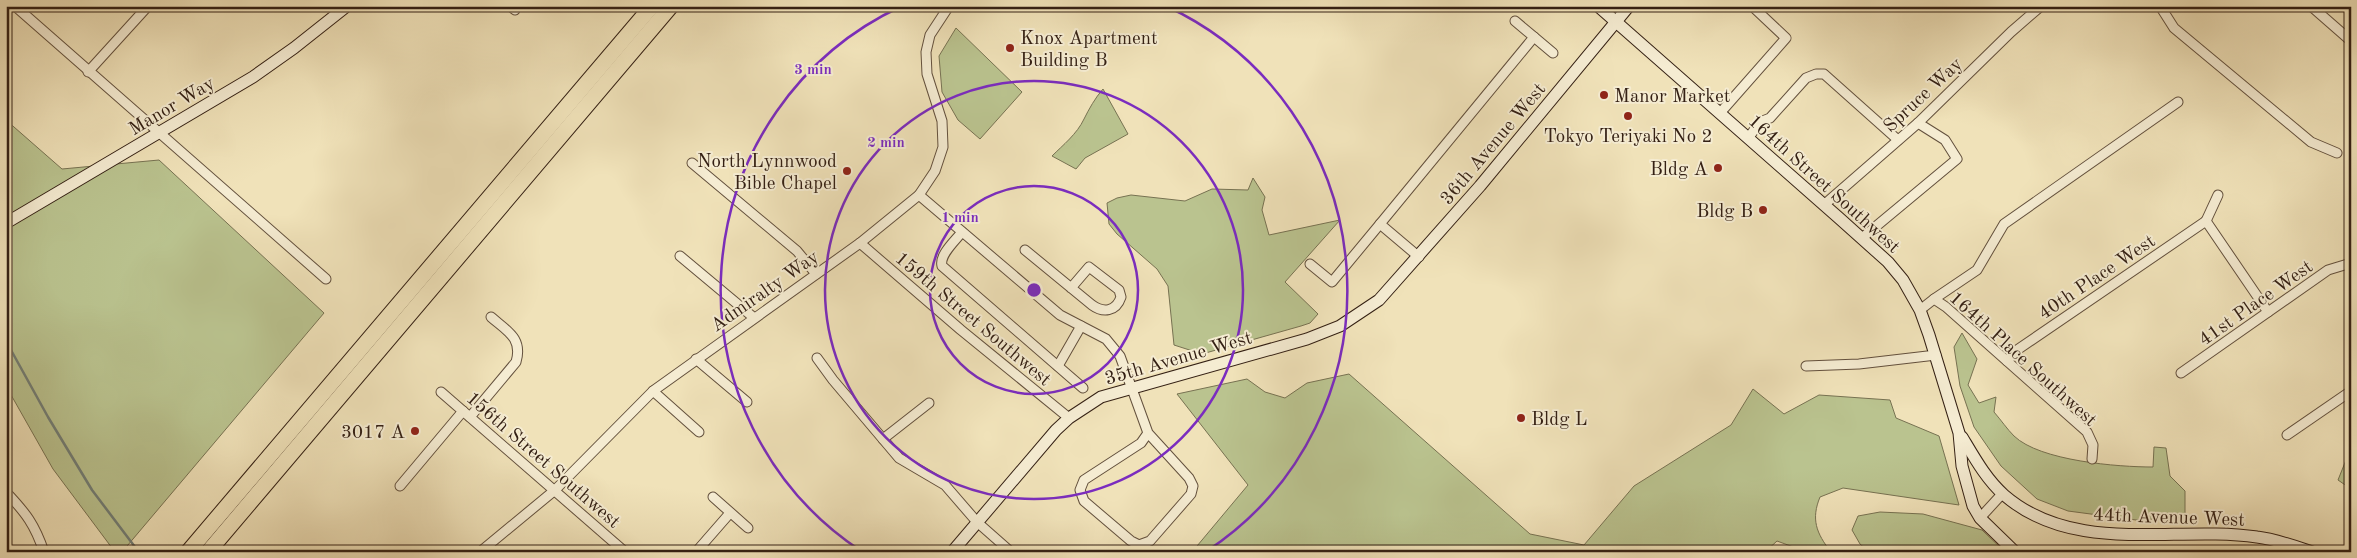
<svg xmlns="http://www.w3.org/2000/svg" width="2357" height="558" viewBox="0 0 2357 558" font-family="'Old Standard TT',serif">
<style>
.green{fill:#bac38f;stroke:#777252}
.lines{fill:none;stroke-linecap:round;stroke-linejoin:round}
.stream{stroke:#727e76;stroke-width:2.5}
.street-casing{stroke:#63503d;stroke-width:11}
.secondary-casing{stroke:#342014;stroke-width:13}
.highway-casing{stroke:#342014;stroke-width:17}
.street{stroke:#f5ecd2;stroke-width:9}
.secondary{stroke:#f5ecd2;stroke-width:11}
.highway{stroke:#f0e2b9;stroke-width:15}
.ring{fill:none;stroke:#7b2cbf;stroke-width:2.5}
.poi-dot{fill:#8f2418;stroke:#f5ecd2;stroke-width:2}
.labels{text-anchor:middle;stroke-width:4;stroke-linejoin:round;paint-order:stroke}
.poi-label{font-size:19px;fill:#342014;stroke:#f5ecd2;text-anchor:end}
.street-label{font-size:19px;fill:#342014;stroke:#f5ecd2}
.centre{fill:#7b2cbf;stroke:#f5ecd2;stroke-width:2.5}
.ring-label{font-size:15px;text-anchor:middle;font-weight:bold;fill:#7b2cbf;stroke:#f5ecd2;stroke-width:4;stroke-linejoin:round;paint-order:stroke}
</style>
<rect width="100%" height="100%" fill="#f0e2b9"/>
<filter id="stains"><feTurbulence type="fractalNoise" baseFrequency=".004" numOctaves="4"/><feColorMatrix values="0 0 0 0 .2 0 0 0 0 .09 0 0 0 0 .02 0 0 0 .5 -.17"/></filter>
<radialGradient id="worn" r=".72"><stop offset=".6" stop-color="#630" stop-opacity="0"/><stop offset="1" stop-color="#630" stop-opacity=".3"/></radialGradient>
<!-- green -->
<g class="green">
<path d="M956,28L1022,92L980,139L958,120L942,92L939,56Z"/>
<path d="M1103,89L1128,134L1085,158L1076,169L1052,156C1063,145 1077,134 1084,119C1089,109 1095,98 1103,89Z"/>
<path d="M6,120L62,169L159,160L324,313L122,552H115L53,469L6,386Z"/>
<path d="M1253,178L1265,197L1262,210L1269,235L1340,220L1285,282L1318,314L1310,323L1301,326L1202,354L1174,345L1168,286L1157,269L1117,234L1109,224L1107,203L1117,198L1131,195L1185,201L1212,189L1248,190Z"/>
<path d="M1962,333L1977,359L1968,385L1979,403L1996,397L1994,412C2001,420 2007,429 2014,436C2040,461 2118,467 2153,467L2154,447L2166,448L2170,476L2185,491V517L2136,520L2068,511L2037,499L2001,466L1974,427L1960,386L1954,347Z"/>
<path d="M1349,374L1530,534L1584,545L1634,486L1731,425L1753,389L1784,414L1819,395L1890,400L1896,418L1939,436L1959,505L1843,488L1820,497C1811,519 1816,533 1831,552H1807L1777,541L1765,552H1192L1248,485L1177,394L1247,379L1265,392L1285,398L1307,383Z"/>
<path d="M2346,460L2351,463V489L2338,480Z"/>
<path d="M1880,512L1923,514L1982,530L2005,552H1869L1860,544L1852,530L1858,516Z"/>
<path d="M2127,547L2172,549L2171,552L2099,550Z"/>
</g>
<g class="lines">
<!-- stream -->
<path class="stream" d="M6,341L48,417L92,490L135,547"/>
<!-- street casing -->
<g class="street-casing">
<g id="street">
<path d="M15,6L326,279"/>
<path d="M510,6L515,10"/>
<path d="M2160,6L2174,28L2311,142L2337,153"/>
<path d="M2311,6L2351,41"/>
<path d="M1534,37L1553,53"/>
<path d="M88,72L148,6"/>
<path d="M1720,113L1786,38L1752,6"/>
<path d="M1749,137L1760,122L1770,118L1806,78L1816,74H1824L1898,140"/>
<path d="M692,163L797,251L816,274"/>
<path d="M919,195L1060,315L1106,339L1120,356L1148,433L1189,478L1193,486L1191,494L1150,541L1139,545L1131,541L1084,501L1080,490L1084,480L1141,443L1148,433"/>
<path d="M1825,204L1918,123L2011,32L2041,6"/>
<path d="M2206,221L2268,312"/>
<path d="M2206,221L2218,195"/>
<path d="M962,232C955,241 939,255 942,266L1083,388"/>
<path d="M1862,238L1957,159L1945,140L1918,123"/>
<path d="M860,243L961,330L1069,418"/>
<path d="M1025,250L1092,305C1103,313 1116,312 1121,297L1119,290L1089,267L1071,288"/>
<path d="M680,256L753,317"/>
<path d="M1419,257L1380,224L1534,37L1515,21"/>
<path d="M1310,264L1332,282L1380,224"/>
<path d="M1934,299L1977,270L2004,224L2178,102"/>
<path d="M1920,310L1934,299L1946,307L2087,432L2093,445L2092,459"/>
<path d="M817,358L833,380L899,458L945,485L977,522L1011,552"/>
<path d="M696,359L747,402"/>
<path d="M2007,361L2017,350L2206,221"/>
<path d="M1058,366L1081,326"/>
<path d="M1806,366L1859,364L1936,355"/>
<path d="M2181,373L2328,270L2351,263"/>
<path d="M653,391L699,432"/>
<path d="M441,392L625,552"/>
<path d="M470,417L516,362C523,338 507,331 491,317"/>
<path d="M2287,435L2351,391"/>
<path d="M883,439L929,403"/>
<path d="M400,486L463,411"/>
<path d="M6,492C26,513 35,525 44,552"/>
<path d="M713,497L748,528"/>
<path d="M1980,518L2002,494"/>
<path d="M480,552L555,490L653,391L860,243L919,195L935,171L943,147L942,121L927,74L926,52L930,35L949,6"/>
<path d="M696,552L730,513"/>
</g>
</g>
<!-- secondary casing -->
<g class="secondary-casing">
<g id="secondary">
<path d="M1598,6L1839,218L1888,262L1903,280L1920,310L1929,335L1959,433L1962,466L1973,506L1980,518L2015,552"/>
<path d="M6,223L253,77L294,48L347,6"/>
<path d="M1962,437C1974,457 1986,479 2004,495C2075,556 2173,525 2257,537C2275,539 2294,546 2312,552"/>
<path d="M952,552L1056,430L1069,418L1101,397L1307,339L1340,326L1379,300L1480,186L1629,6"/>
</g>
</g>
<!-- highway casing -->
<g class="highway-casing">
<g id="highway">
<path d="M188,552L652,6"/>
<path d="M208,552L671,6"/>
</g>
</g>
<!-- street -->
<use href="#street" class="street"/>
<!-- secondary -->
<use href="#secondary" class="secondary"/>
<!-- highway -->
<use href="#highway" class="highway"/>
</g>
<!-- distance rings -->
<g class="ring">
<circle cx="1034" cy="290" r="104"/>
<circle cx="1034" cy="290" r="209"/>
<path d="M861 551A313 313 0 0 1 902 6M1166 6A313 313 0 0 1 1207 551"/>
</g>
<!-- markers -->
<g class="poi-dot">
<circle cx="1010" cy="48" r="5"/>
<circle cx="1604" cy="95" r="5"/>
<circle cx="1628" cy="116" r="5"/>
<circle cx="1718" cy="168" r="5"/>
<circle cx="847" cy="171" r="5"/>
<circle cx="1763" cy="210" r="5"/>
<circle cx="1521" cy="418" r="5"/>
<circle cx="415" cy="431" r="5"/>
</g>
<g class="labels">
<!-- poi labels -->
<g class="poi-label">
<text x="1020" y="44" text-anchor="start">Knox Apartment<tspan x="1020" dy="22">Building B</tspan></text>
<text x="1614" y="102" text-anchor="start">Manor Market</text>
<text x="1628" y="142" text-anchor="middle">Tokyo Teriyaki No 2</text>
<text x="837" y="167">North Lynnwood<tspan x="837" dy="22">Bible Chapel</tspan></text>
<text x="1708" y="175">Bldg A</text>
<text x="1753" y="217">Bldg B</text>
<text x="1531" y="425" text-anchor="start">Bldg L</text>
<text x="405" y="438">3017 A</text>
</g>
<!-- street labels -->
<g class="street-label">
<text transform="translate(1922 94) rotate(-43)" y="7">Spruce Way</text>
<text transform="translate(171 105) rotate(-31)" y="7">Manor Way</text>
<text transform="translate(1492 143) rotate(-50)" y="7">36th Avenue West</text>
<text transform="translate(1825 183) rotate(42)" y="7">164th Street Southwest</text>
<text transform="translate(2096 276) rotate(-34)" y="7">40th Place West</text>
<text transform="translate(764 290) rotate(-35)" y="7">Admiralty Way</text>
<text transform="translate(2255 302) rotate(-35)" y="7">41st Place West</text>
<text transform="translate(974 318) rotate(40)" y="7">159th Street Southwest</text>
<text transform="translate(1178 357) rotate(-16)" y="7">35th Avenue West</text>
<text transform="translate(2024 358) rotate(42)" y="7">164th Place Southwest</text>
<text transform="translate(544 459) rotate(41)" y="7">156th Street Southwest</text>
<text transform="translate(2169 516) rotate(2)" y="7">44th Avenue West</text>
</g>
</g>
<circle cx="1034" cy="290" r="8" class="centre"/>
<g class="ring-label">
<text x="813" y="74">3 min</text>
<text x="886" y="147">2 min</text>
<text x="960" y="222">1 min</text>
</g>
<!-- margin -->
<rect width="2357" height="558" fill="none" stroke="#f0e2b9" stroke-width="25"/>
<rect x="8" y="8" width="2342" height="543" fill="none" stroke="#342014" stroke-width="2.5"/>
<rect x="12" y="12" width="2332" height="533" fill="none" stroke="#342014"/>
<rect width="100%" height="100%" filter="url(#stains)"/>
<rect width="100%" height="100%" fill="url(#worn)"/>
</svg>
